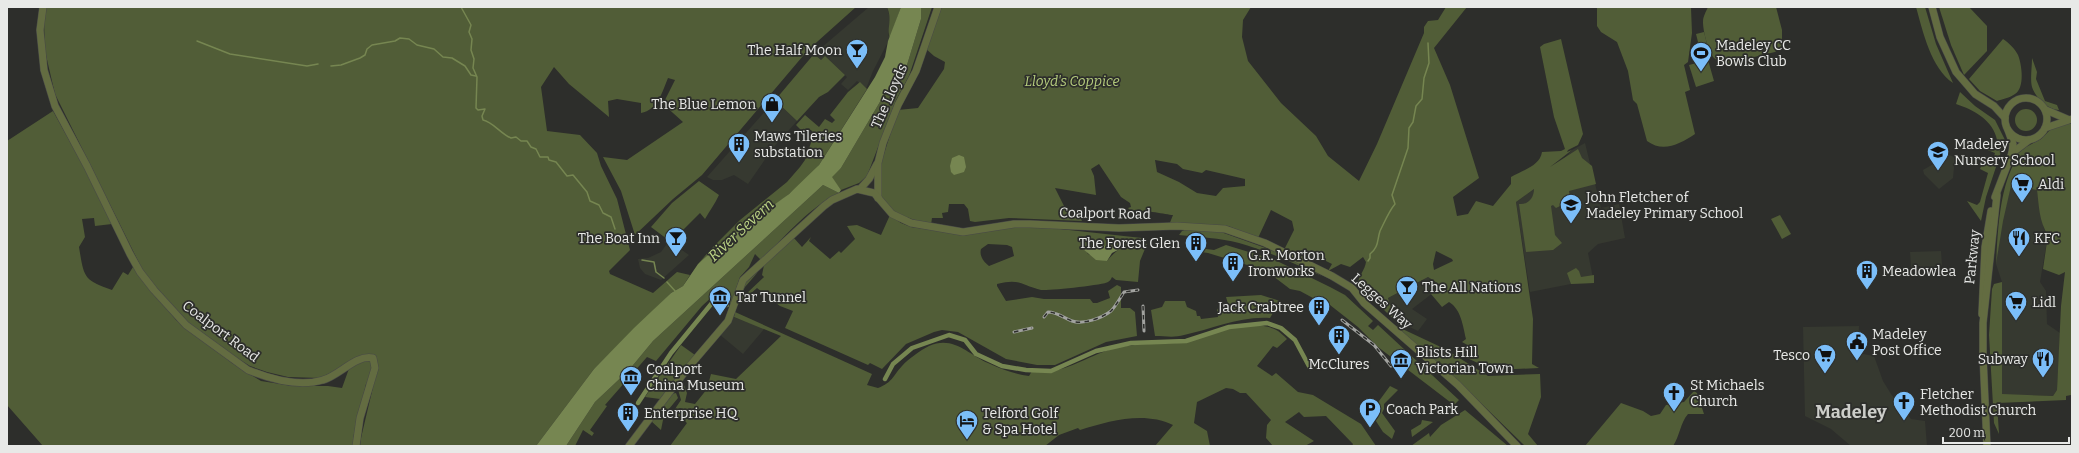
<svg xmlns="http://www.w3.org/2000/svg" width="2079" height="453" viewBox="0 0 2079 453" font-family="Bitter,serif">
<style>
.built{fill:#363930}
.green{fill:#515d37;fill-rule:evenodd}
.water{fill:#768651}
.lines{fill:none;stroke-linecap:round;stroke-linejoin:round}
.stream{stroke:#768651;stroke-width:1.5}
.canal{stroke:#768651;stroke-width:4.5}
.secondary-casing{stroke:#484947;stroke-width:8}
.secondary{stroke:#636c41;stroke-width:7}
.rail-casing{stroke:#a1a29f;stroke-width:3}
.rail{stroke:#2d2e2b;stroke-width:1.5;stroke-dasharray:4.5;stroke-linecap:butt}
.labels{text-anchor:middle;stroke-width:3.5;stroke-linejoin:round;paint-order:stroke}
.poi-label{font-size:14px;fill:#e8e9e7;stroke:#2d2e2b;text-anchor:start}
.park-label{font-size:14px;font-style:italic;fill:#b5cc7d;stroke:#2d2e2b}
.street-label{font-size:14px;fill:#e8e9e7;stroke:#2d2e2b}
.water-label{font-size:15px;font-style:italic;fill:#bed686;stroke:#2d2e2b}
.district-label{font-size:18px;font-weight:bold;fill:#cccdc9;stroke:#2d2e2b}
</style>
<rect width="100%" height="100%" fill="#2d2e2b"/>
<!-- built -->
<g class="built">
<path d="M869,7H887L891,21L888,34L890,38L873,71L866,89L857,81L848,90L841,84L847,77L825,56L821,60L814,54Z"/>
<path d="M776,99L777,102L797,121L773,148L748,184L734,175L722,180H713L707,177Z"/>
<path d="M1585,143L1601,208L1619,204L1625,238L1598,244L1588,253L1594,283L1571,284L1530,292L1516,202L1542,183L1572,150Z"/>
<path d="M1949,155L1955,157L1953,178L1939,189L1924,174L1923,170Z"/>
<path d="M2011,185L2037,190L2044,229L2048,235L2040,282L2046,291L2047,324L2060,333L2057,390L2053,396L2002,395V282L1996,264L2002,222Z"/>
<path d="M669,241L689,255L661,280L645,274L640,268L638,259L648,258L661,252Z"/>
<path d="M1941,251L1942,265L1938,269L1920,270V266L1911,267L1910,252Z"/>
<path d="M1428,277L1442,286L1412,309L1427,319L1418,331L1395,320L1388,298Z"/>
<path d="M733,317L765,328L743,354L719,334Z"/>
<path d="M1859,326L1858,353L1874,356L1883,381L1891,394L1911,419L1925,421L1927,446H1851L1831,429L1805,416L1803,327Z"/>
</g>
<!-- green -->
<g class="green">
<path d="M45,7H856L808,50L702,175L673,199L635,235L621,191L603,157L627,160L683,122L663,104L675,80L668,78C662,92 658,110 641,113V103L617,99L608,101L609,117L569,84L554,67L541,87L547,131L580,135L597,153L601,166L617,199L630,250L609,271L610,274L653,293L677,272L690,275L683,286L671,293L594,369L536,446H360L361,438L373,387L366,384L354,434L353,446H43L7,405V141L53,111L94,185L112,224L95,226L94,218L82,219L85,237L79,247C84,277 83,280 112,290L123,272L128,275L133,267L176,320L232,363L261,381L293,386H328L342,388L351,363L320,378L288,377L267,372L250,366L213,343L186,322L172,306L144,273L55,94L45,51L44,23Z"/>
<path d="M887,7H901L890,38C886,29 893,21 887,7Z"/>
<path d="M921,7H932L909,76L896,100L867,176L859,183L841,190L831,177L841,168L884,95L907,65L921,19Z"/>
<path d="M942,7H1251L1243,20L1242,37L1248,61L1281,103L1316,136L1328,156L1359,181L1377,144L1424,33V27L1428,21L1438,20L1446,7H1467L1434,48L1450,85L1479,178L1453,197L1457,216L1468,214L1476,201L1493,206L1511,184V177C1523,170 1540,166 1542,152L1561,151L1565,149L1554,117L1540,47L1544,44L1561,39L1583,134L1578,145L1568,150L1567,152L1572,150L1550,167L1578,149L1582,158L1592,166L1596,184L1569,191L1571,205L1568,207L1569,209L1567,210L1562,205L1556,208L1553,205L1551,206L1555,235L1562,243L1553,250L1526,252L1519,204C1528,205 1534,198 1534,189L1516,202L1533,319L1532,364L1539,368L1493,370L1467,358L1470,354L1471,347L1462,342L1466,339C1463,326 1461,309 1449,302L1442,307L1431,294L1442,286L1428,277L1388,298L1395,320L1388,314L1358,283C1359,275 1365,270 1366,262L1363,257L1350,267L1341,264L1328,271L1332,264L1312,254L1309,260L1284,250L1294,230L1292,221L1271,210L1258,238L1228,226L1169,225L1173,215C1164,214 1134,208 1131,211L1128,208L1131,207L1130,203L1121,197L1099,164L1091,169L1094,176L1096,195L1055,188L1069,216L1072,217L1079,215L1082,221L1009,218L975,222L970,221L968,209L964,204H949L948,212L942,213L943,218H932L931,225C914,220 894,215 881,200L882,160L898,110L918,108L944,69L945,62L934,56L925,48ZM1155,160L1177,164L1183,169L1202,173L1206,170L1245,179V186L1223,188L1216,196L1197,193L1179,182L1157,172ZM1436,251L1452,259L1453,261L1434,270L1433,264Z"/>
<path d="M1597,7H1693L1691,8L1692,33L1688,62L1684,65L1690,90L1685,92L1695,134C1680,144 1663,153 1647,141L1637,104L1633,100L1628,71L1617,42L1601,32L1597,26Z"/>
<path d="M1708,7H1776L1782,30V47L1775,52L1725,64C1722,62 1717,61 1714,58C1708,51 1703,31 1703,22C1703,16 1706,12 1708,7Z"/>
<path d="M1916,7H1925L1936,44L1953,83C1931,68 1923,32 1916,7Z"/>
<path d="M1939,7H1969L1987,26V51L1964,75L1951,45Z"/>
<path d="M1704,32L1709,52L1701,54L1696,34Z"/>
<path d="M2003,39C2009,43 2015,49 2018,55C2022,65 2025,88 2015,94C2010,98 2002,99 1997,101L1980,91L1969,79Z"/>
<path d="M814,54L821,60L825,56L845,75L828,92L819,97L797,121L777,102L776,99Z"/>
<path d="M2032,58L2037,72L2036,79L2045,101L2057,105L2059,110C2048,110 2035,97 2032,87C2030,79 2032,67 2032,58Z"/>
<path d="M1708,60L1714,81L1696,87L1689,65Z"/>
<path d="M860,82L867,89L819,165C793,197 757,215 726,240C716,247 709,258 698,264L711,249L740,220L787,182L800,167L805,160L814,134L811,130L802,131L796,125L805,115L819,127L825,119L832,123L835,120L830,115L848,92Z"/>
<path d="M1960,92L1975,106L1995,120L2005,140L1986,197L1981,221L1967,201L1977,205L1980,202L1988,173L1980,169L1983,161L1992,163L1995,153L1985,149L1983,145L1994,147L1997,140C1993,120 1974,110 1956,104Z"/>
<circle cx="2026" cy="120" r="11"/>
<path d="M2067,124H2072L2071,395L2066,396V400L1997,403L1999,434L1994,423L1989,335L1992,289L1994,284L2002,282V394L2053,396L2057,390L2061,306L2065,272L2059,275L2043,269L2048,235C2039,222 2039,205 2037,190L2011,186L2003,221L1996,264C1998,231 1999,188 2017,158L2016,155L2026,147L2041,139L2052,128Z"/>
<path d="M699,181L719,195C715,204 710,210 705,219L700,213L671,242L651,227L672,203Z"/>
<path d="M823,185L839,193C808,208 785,237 761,260L755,254L749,267L740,277L731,304L714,295L702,306L656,361L647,357L605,405L607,406L590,430L594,433L592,436L583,430L575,446H566L595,402L629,370L653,341Z"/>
<path d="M890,215L901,223L911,227L961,234L1005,227L1051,228L1142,238V243L1147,244L1140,261L1138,282L1116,280L1112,277C1111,279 1110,281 1108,282C1104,285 1048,291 1041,290C1021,285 1020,278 997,284V286L1006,301L1032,297L1044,299H1090L1093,303H1097L1110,298L1108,291L1117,285L1121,287V308H1130L1135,312L1137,336L1106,342L1055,365H1037L1006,359L958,332L942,330L934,332L906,344L882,369L870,363L868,365L785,328L793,311L780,306L757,288L741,302L738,300L746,282L758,272L745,287L741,295H745L764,277L762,275L764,265L793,237L802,247L811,237L809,241L830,259L839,251L841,253L855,239L847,226L857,225L881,235ZM1127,242C1120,249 1113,253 1107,261L1088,254L1085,249L1093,245L1116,248ZM988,244L1007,245L1012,247L1014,256L989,266C984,262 979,256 981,249Z"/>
<path d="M1780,215L1791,234L1782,239L1771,219Z"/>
<path d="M1187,229L1221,232L1280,253L1322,276C1295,264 1268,251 1239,243C1220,238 1199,237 1179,235L1182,231Z"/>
<path d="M1226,245L1275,260L1330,287L1345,295L1373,321L1368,326L1373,330L1378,325L1459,400L1454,405L1378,347L1358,327L1330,305L1324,304L1300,291L1290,289L1269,273L1254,267L1208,253L1187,250L1191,247L1214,250Z"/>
<path d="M1576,268L1579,271L1581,277L1594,275V283L1571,284L1567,273Z"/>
<path d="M1261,295L1280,301L1270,318C1239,316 1213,329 1184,335C1174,338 1165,336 1155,336L1151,310L1162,307L1165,301H1185L1187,307L1196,311L1197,316H1200L1201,319L1218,317L1217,310L1220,305L1228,304L1226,297Z"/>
<path d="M735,312L872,374L867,385L878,388C893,382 892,377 902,366C908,359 921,350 929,346C953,335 968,354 988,363C1001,369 1014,374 1029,376L1032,371C1065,375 1082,358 1112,349C1136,342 1162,345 1187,342C1194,341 1200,336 1207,334C1224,328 1262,320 1278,331C1281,333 1284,336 1287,339L1277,348L1273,346L1257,366L1272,376L1276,373L1298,392L1313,395L1361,424L1376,446H1352L1353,444L1326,416L1304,417L1299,412L1285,422L1314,441L1305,446H1273L1266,438L1267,425L1271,420L1246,393H1240L1233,389L1226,388L1197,402L1194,423L1207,431L1210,446H1155L1173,425C1144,411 1109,421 1080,430L1078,428L1059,435L1045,446H670L687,423L673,412L681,400L677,386L680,383L684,385L687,393L685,402L695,404L707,389L711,374L736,379L781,336L734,317Z"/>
<path d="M1394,325L1445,349L1488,376L1540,374L1541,397L1528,434L1538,446H1525L1456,379Z"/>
<path d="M681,345L695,355L660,399L645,397Z"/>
<path d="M1390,386L1398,390L1384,404V409L1382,413L1395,431L1392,439L1383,432L1374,418L1379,401Z"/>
<path d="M1694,391L1697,393L1704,414H1688C1680,423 1680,436 1673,446H1585L1621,403L1643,411L1651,416L1660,414L1666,405L1684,402Z"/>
<path d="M676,393L678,398L664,415L661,430L651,421L671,394Z"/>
<path d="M1465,410L1508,446H1411L1429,433L1430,437L1441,425Z"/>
<path d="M1422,420L1433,422L1412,437L1411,430L1421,424Z"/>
</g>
<!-- water -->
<g class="water">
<path d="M901,7H921V19L907,65L884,95L841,168L832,177L841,190L839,193L823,185L653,341L629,370L595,402L566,446H536L594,369L634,328L671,293L683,286L698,264L725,240L789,194L819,165L875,77L885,57L888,41Z"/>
<path d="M959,155L964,157L966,167L964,172L954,175L951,172L950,166L952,158Z"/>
<path d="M1127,241L1118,250L1112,253L1107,261L1096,260L1083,249L1096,244L1116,248Z"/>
</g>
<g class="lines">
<!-- stream -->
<g class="stream">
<path d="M461,7L471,25L469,32L472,39L471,50L474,59L473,68L477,77L476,108L478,110L485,109L482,116L483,120C493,122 501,134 511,138L516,137L521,141H527L531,147L536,149L540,157H548L549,160L556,162L567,176L573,175L587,192L590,201L599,205L603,213L611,217L615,229"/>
<path d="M197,41L230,54L307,66L318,64"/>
<path d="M331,66L341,65L360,58L365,55L367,49L372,45L395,41L400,38L409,39L417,45L434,49L443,57L452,58L465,66L471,75L476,76"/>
<path d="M642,260L654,262L656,272L664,278"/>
<path d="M1368,261L1370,258V254C1379,247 1377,240 1380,231C1385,221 1389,211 1395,204L1392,195L1408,148L1409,128L1413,122L1416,106L1422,99L1424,78L1429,63L1428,43"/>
<path d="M667,282L676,292"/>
</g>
<!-- canal -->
<g class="canal">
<path d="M885,379L893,364L912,348L949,335L965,340L976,354L1002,366L1026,370L1051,371L1096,351L1131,343L1186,341L1229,327L1267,323L1281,328L1295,340L1310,368"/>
<path d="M638,403L671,353L712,303L718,301L727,305"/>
</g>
<!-- secondary casing -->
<g class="secondary-casing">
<g id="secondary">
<path d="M43,7L40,30L44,70L55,106L87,166L130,254L140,272L154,290L186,325L248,370C270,379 300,387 323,380C339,376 356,354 373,358L375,368L360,418L356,446"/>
<path d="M1932,7L1940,37L1956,72L1975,94L1994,106L2005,118"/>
<circle cx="2026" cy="119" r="21"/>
<path d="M2046,110L2067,119"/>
<path d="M2045,128L2072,119"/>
<path d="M2012,153L2029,140"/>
<path d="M860,189L869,179L877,164"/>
<path d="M1995,197L2012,153L2013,144L2008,130"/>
<path d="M878,198V163L883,143L898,105L916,71L938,7"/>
<path d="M1982,314L1985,247L1991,211"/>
<path d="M629,446L687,369L728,321L743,280L824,206L832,200L857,189L874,193L892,214L911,223L963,232L1014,224H1030L1119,228L1177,226L1225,229L1265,243L1332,276L1352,288L1364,303L1458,385L1517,446"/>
<path d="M1987,446L1983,355V323L1997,195"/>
</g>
</g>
<!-- secondary -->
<use href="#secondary" class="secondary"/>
<!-- rail casing -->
<g class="rail-casing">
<g id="rail">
<path d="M1143,306L1144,331"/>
<path d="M1044,317L1048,312C1057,312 1064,318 1072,321C1083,325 1102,318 1111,311C1116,306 1120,298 1124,292L1138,290"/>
<path d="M1342,320L1374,345L1391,366"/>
<path d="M1014,332L1032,328"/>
</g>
</g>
<!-- rail -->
<use href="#rail" class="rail"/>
</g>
<!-- icons -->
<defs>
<g id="bar-pin" transform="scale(1.15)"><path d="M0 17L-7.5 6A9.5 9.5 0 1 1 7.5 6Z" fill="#7bbef9" stroke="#2d2e2b"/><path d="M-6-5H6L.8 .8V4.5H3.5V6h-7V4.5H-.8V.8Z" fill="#111"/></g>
<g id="stadium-pin" transform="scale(1.15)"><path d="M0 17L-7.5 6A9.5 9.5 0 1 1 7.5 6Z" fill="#7bbef9" stroke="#2d2e2b"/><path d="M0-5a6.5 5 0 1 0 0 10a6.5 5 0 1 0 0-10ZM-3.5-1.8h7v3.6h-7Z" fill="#111"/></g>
<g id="shop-pin" transform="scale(1.15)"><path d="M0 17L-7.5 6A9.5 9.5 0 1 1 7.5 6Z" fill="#7bbef9" stroke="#2d2e2b"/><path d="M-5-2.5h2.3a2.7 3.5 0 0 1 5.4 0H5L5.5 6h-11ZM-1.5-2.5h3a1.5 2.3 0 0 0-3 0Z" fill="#111"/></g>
<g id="building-pin" transform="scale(1.15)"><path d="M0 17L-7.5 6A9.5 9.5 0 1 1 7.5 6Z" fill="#7bbef9" stroke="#2d2e2b"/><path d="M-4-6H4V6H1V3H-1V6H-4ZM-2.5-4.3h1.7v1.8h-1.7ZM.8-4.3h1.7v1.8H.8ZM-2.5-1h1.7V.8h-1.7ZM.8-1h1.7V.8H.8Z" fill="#111"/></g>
<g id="school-pin" transform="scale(1.15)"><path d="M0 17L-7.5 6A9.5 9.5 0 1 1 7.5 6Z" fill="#7bbef9" stroke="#2d2e2b"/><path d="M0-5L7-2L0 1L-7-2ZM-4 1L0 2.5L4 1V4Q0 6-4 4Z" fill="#111"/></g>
<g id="supermarket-pin" transform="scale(1.15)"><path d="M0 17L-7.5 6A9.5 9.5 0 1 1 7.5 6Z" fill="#7bbef9" stroke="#2d2e2b"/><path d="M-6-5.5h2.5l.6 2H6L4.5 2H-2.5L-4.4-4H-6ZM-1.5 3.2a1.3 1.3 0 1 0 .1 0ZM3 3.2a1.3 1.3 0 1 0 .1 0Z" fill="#111"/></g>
<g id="restaurant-pin" transform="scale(1.15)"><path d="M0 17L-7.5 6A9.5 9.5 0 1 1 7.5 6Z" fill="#7bbef9" stroke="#2d2e2b"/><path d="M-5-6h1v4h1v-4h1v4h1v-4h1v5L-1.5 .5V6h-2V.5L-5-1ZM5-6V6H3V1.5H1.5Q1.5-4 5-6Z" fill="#111"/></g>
<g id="museum-pin" transform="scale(1.15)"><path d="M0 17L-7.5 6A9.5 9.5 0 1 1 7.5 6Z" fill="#7bbef9" stroke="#2d2e2b"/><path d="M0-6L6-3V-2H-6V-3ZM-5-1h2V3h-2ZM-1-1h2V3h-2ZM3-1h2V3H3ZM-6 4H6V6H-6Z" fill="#111"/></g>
<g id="civic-pin" transform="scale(1.15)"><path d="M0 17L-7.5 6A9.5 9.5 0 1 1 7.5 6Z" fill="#7bbef9" stroke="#2d2e2b"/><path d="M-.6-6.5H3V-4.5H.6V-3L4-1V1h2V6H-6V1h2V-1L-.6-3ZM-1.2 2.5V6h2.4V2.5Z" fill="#111"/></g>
<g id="church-pin" transform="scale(1.15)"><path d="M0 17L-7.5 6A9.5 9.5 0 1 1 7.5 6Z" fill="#7bbef9" stroke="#2d2e2b"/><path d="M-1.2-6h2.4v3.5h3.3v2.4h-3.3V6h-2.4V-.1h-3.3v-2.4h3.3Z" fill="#111"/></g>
<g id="parking-pin" transform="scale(1.15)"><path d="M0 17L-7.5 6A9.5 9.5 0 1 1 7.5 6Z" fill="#7bbef9" stroke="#2d2e2b"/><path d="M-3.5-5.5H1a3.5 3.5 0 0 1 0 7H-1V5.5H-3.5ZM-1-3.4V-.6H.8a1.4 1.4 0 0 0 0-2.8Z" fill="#111"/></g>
<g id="hotel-pin" transform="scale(1.15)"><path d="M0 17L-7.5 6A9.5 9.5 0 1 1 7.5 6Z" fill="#7bbef9" stroke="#2d2e2b"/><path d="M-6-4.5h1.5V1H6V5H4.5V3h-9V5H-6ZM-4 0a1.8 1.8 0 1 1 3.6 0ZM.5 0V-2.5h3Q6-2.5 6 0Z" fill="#111"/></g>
</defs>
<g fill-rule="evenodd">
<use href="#bar-pin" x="857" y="50"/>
<use href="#stadium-pin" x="1701" y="53"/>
<use href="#shop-pin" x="772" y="104"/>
<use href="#building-pin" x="739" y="144"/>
<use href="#school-pin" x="1938" y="152"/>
<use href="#supermarket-pin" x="2022" y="184"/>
<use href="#school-pin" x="1571" y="205"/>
<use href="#bar-pin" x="676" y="238"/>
<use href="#restaurant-pin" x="2019" y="238"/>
<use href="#building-pin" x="1196" y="243"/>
<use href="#building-pin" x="1233" y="263"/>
<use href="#building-pin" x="1867" y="271"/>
<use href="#bar-pin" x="1407" y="287"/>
<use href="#museum-pin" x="720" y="297"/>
<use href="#supermarket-pin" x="2016" y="302"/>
<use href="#building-pin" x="1319" y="307"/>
<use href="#building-pin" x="1339" y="336"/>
<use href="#civic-pin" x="1857" y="342"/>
<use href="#supermarket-pin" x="1825" y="355"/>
<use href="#restaurant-pin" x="2043" y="359"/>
<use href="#museum-pin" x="1401" y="360"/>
<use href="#museum-pin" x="631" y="377"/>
<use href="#church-pin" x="1674" y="393"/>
<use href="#church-pin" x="1904" y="402"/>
<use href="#parking-pin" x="1370" y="409"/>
<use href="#building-pin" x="628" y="413"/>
<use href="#hotel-pin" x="967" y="421"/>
</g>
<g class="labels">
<!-- poi labels -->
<g class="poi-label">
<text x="1716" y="50">Madeley CC<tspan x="1716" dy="16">Bowls Club</tspan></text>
<text x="842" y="55" text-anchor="end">The Half Moon</text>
<text x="756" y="109" text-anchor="end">The Blue Lemon</text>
<text x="754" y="141">Maws Tileries<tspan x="754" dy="16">substation</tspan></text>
<text x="1954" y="149">Madeley<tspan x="1954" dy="16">Nursery School</tspan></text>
<text x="2038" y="189">Aldi</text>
<text x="1586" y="202">John Fletcher of<tspan x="1586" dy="16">Madeley Primary School</tspan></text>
<text x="660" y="243" text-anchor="end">The Boat Inn</text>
<text x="2034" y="243">KFC</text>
<text x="1180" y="248" text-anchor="end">The Forest Glen</text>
<text x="1248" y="260">G.R. Morton<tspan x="1248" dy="16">Ironworks</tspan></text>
<text x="1882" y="276">Meadowlea</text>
<text x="1422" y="292">The All Nations</text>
<text x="736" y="302">Tar Tunnel</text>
<text x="2032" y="307">Lidl</text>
<text x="1304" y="312" text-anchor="end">Jack Crabtree</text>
<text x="1872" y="339">Madeley<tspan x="1872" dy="16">Post Office</tspan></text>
<text x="1416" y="357">Blists Hill<tspan x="1416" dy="16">Victorian Town</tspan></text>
<text x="1810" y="360" text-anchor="end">Tesco</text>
<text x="2028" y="364" text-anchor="end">Subway</text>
<text x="1339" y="369" text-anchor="middle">McClures</text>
<text x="646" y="374">Coalport<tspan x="646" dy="16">China Museum</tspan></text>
<text x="1690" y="390">St Michaels<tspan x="1690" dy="16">Church</tspan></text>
<text x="1920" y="399">Fletcher<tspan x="1920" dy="16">Methodist Church</tspan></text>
<text x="1386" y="414">Coach Park</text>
<text x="644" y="418">Enterprise HQ</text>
<text x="982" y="418">Telford Golf<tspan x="982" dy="16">&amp; Spa Hotel</tspan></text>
</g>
<!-- park labels -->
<g class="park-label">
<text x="1072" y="86">Lloyd's Coppice</text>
</g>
<!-- street labels -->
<g class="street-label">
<text transform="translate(889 96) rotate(-66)" y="5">The Lloyds</text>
<text transform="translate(1105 213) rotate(1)" y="5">Coalport Road</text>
<text transform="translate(1972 257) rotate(-84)" y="5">Parkway</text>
<text transform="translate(1382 301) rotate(42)" y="5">Legges Way</text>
<text transform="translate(221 331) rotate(37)" y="5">Coalport Road</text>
</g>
<!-- water labels -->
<g class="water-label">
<text transform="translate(741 230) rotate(-43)" y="5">River Severn</text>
</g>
<!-- district labels -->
<g class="district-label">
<text x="1851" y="418">Madeley</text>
</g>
</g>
<!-- border -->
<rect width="2079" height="453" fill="none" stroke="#e8e9e7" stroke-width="16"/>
<!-- scale -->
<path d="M1943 437v6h126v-6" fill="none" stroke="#e8e9e7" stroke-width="2"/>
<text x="1949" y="437" font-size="12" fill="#e8e9e7" stroke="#2d2e2b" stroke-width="3" paint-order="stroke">200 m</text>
</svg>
